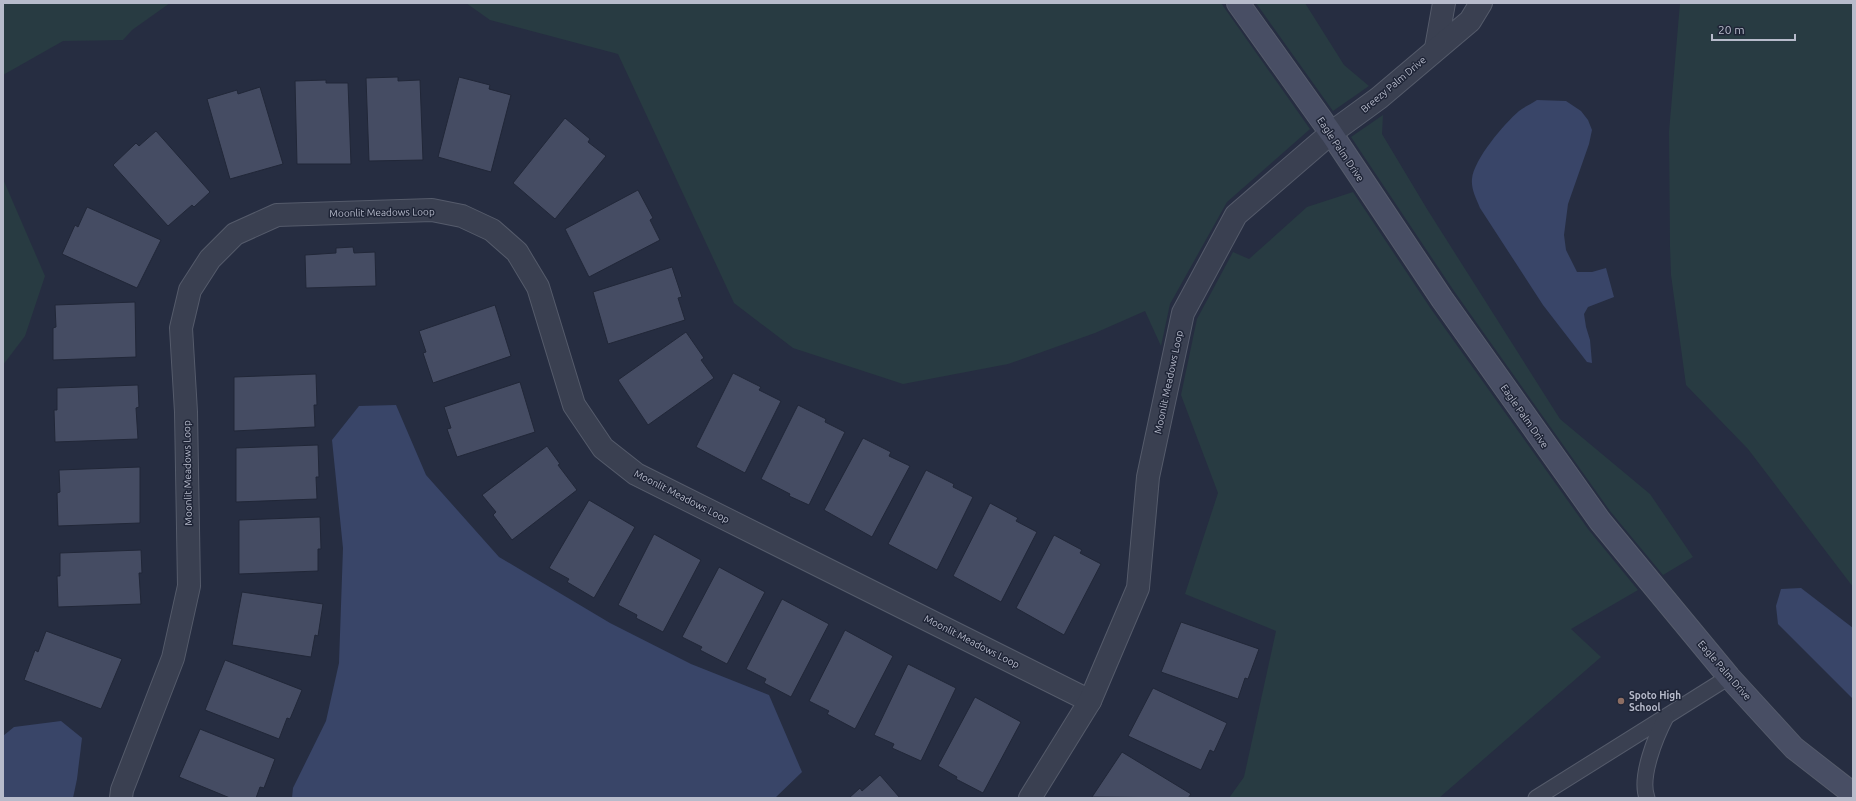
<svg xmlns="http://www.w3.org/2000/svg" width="1856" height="801" viewBox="0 0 1856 801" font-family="Ubuntu,sans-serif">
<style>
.green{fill:#283b42}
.water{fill:#394568}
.building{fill:#454c63;stroke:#212738}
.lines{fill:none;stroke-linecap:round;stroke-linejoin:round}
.lane-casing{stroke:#555b6b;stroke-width:17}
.street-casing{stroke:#555b6b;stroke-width:24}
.secondary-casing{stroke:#555b6b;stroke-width:24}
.lane{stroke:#3a4051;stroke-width:15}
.street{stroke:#3a4051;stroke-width:22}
.secondary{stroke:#484e64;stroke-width:22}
.education-dot{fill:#8d6e63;stroke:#1f2537;stroke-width:1.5}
.labels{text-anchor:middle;stroke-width:3;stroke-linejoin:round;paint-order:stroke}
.street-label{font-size:10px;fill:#b7bbcb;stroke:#1f2537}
.poi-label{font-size:10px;font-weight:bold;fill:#b7bbcb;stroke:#1f2537;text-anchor:start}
</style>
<rect width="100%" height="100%" fill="#262d41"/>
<!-- green -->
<g class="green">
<path d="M3,3H170L132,30L123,40L63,41L3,75Z"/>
<path d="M466,3H1221L1310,129L1227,202L1170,304L1161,346L1145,311L1095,333L1008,364L903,384L793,348L734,303L618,54L490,20Z"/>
<path d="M1256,3H1305L1344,65L1369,86L1333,111Z"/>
<path d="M1680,3H1853V587L1748,449L1686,385L1671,275L1670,247L1669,132Z"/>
<path d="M1383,115L1382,134L1427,209L1560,419L1650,494L1693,557L1663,575L1610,511L1454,291L1351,137Z"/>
<path d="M3,179L45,276L25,336L3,365Z"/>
<path d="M1353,192L1431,309L1588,529L1638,590L1571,629L1601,657L1439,798H1229L1244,777L1276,631L1185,594L1218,493L1181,395L1197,319L1233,252L1249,259L1307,207Z"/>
</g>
<!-- water -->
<g class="water">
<path d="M1537,100L1566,101L1581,111L1588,120L1592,130L1589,144L1568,204L1564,235L1566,250L1577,272H1592L1606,268L1614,297L1588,307L1584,314L1586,327L1590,340L1592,363L1587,362L1543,305L1480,208C1476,198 1471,189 1472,179C1474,159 1504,124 1519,111C1524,107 1531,104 1537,100Z"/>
<path d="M396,405L426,475L499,557L610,623L691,664L769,695L802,772L775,798H292L293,788L326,721L339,663L343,548L332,440L359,406Z"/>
<path d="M1801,588L1853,628V699L1778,624L1776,606L1781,589Z"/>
<path d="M61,721L82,738L77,779L73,798H3V736L14,727Z"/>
</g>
<!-- building -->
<g class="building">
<path d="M398,77V81L420,80L423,160L369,161L366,78Z"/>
<path d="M459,77L490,85L489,89L511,95L491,172L438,157Z"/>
<path d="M326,80V83H348L351,164H297L295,81Z"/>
<path d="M260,87L283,164L230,179L207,99L237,90L238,94Z"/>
<path d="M565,118L590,139L588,142L606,156L555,219L513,183Z"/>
<path d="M156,131L210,192L194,207L192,205L168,226L113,165L136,143L139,146Z"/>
<path d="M638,190L653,218L650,220L660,240L589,277L565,229Z"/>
<path d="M87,207L161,240L137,288L62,254L75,225L78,227Z"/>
<path d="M353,247L354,253L375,252L376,286L306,288L305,255L336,253V248Z"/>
<path d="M672,267L682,297L678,298L685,320L608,344L593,292Z"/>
<path d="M135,302L136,357L53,360V328L56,327L55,305Z"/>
<path d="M495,305L511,356L433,383L423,353L426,352L419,331Z"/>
<path d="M686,332L704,358L701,360L714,378L648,425L618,380Z"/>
<path d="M733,373L761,387L759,390L781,401L745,473L696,447Z"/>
<path d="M316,374L317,405H314L315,427L234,431V377Z"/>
<path d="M520,382L535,432L457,457L447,429L451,428L444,407Z"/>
<path d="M138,385L139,407L136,408L138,439L55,442L54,410H57V388Z"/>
<path d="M798,405L826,419L825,422L845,432L809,505L789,496L790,494L761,479Z"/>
<path d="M863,438L891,452L889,456L910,466L872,537L824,510Z"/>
<path d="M318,445L319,477H316L317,499L236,502V448Z"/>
<path d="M547,446L560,464L558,465L577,490L512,540L493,515L496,512L482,495Z"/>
<path d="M140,467V523L58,526L57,493L60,492L59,470Z"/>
<path d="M926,470L954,484L953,487L973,497L937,570L888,544Z"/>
<path d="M589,500L635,527L594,598L567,582L569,579L549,568Z"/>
<path d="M990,503L1018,518L1016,521L1037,532L1001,602L953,576Z"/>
<path d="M320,517L321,549H318V571L239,574V520Z"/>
<path d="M654,534L701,560L663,632L636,618L637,615L618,605Z"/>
<path d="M1054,535L1082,550L1080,553L1101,564L1064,635L1016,608Z"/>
<path d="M141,550L142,573H139L141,604L58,607L57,576H60V553Z"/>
<path d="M719,567L765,592L727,664L700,650L702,647L682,637Z"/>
<path d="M242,592L323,604L318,636L315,635L311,657L232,645Z"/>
<path d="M782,599L829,624L791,697L764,683L766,679L746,669Z"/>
<path d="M1181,622L1259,649L1248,679L1245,678L1238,699L1161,672Z"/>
<path d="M845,630L893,656L855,729L827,714L829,711L809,701Z"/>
<path d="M46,631L122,659L101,709L24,680L35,650L38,652Z"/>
<path d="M225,660L302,690L290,719L287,718L279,739L205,710Z"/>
<path d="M908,664L956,688L921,761L892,748L894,744L874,735Z"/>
<path d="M1153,688L1227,723L1214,752L1210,750L1201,770L1128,736Z"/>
<path d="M975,697L1021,722L983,793L956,779L957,777L938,766Z"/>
<path d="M200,729L275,759L264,788L260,787L256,798H230L179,777Z"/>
<path d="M1122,752L1191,794L1188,798L1092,797Z"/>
<path d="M880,775L900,798H849L860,788L862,791Z"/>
</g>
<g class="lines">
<!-- lane casing -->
<g class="lane-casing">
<g id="lane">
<path d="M1536,798L1729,677"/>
<path d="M1647,798C1639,777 1656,736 1666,717"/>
</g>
</g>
<!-- street casing -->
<g class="street-casing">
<g id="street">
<path d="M1436,48L1444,3"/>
<path d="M121,798L122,790L173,658L189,586L186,412L181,328L190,290L210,259L235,234L277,215L432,210L462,216L492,230L517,252L538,287L574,405L603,448L636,474L1090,701"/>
<path d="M1030,798L1090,701L1138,588L1148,477L1183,313L1236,215L1331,133L1379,98L1470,21L1481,3"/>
</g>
</g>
<!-- secondary casing -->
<g class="secondary-casing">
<path id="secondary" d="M1238,3L1331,133L1442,299L1600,521L1729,677L1794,748L1853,794"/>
</g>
<!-- lane -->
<use href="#lane" class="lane"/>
<!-- street -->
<use href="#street" class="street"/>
<!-- secondary -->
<use href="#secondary" class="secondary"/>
</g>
<!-- markers -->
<circle class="education-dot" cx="1621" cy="701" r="4"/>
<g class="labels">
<!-- street labels -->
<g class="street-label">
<text transform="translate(1393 84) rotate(-40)" y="4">Breezy Palm Drive</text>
<text transform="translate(1341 149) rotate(56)" y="4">Eagle Palm Drive</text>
<text transform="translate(382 212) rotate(-1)" y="4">Moonlit Meadows Loop</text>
<text transform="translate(1168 382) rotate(-78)" y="4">Moonlit Meadows Loop</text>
<text transform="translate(1525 416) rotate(55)" y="4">Eagle Palm Drive</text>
<text transform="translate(187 473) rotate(-91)" y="4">Moonlit Meadows Loop</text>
<text transform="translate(682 496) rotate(27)" y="4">Moonlit Meadows Loop</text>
<text transform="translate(972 641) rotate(27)" y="4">Moonlit Meadows Loop</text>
<text transform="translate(1725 670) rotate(49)" y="4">Eagle Palm Drive</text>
</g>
<!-- poi labels -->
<g class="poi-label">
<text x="1629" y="699">Spoto High<tspan x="1629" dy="12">School</tspan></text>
</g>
</g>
<!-- border -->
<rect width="1856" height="801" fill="none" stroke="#b7bbcb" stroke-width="8"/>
<!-- scale -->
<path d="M1712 34v6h83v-6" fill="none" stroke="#b7bbcb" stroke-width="2"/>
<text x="1718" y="34" font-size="12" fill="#b7bbcb" stroke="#1f2537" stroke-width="3" paint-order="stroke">20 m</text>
</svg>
